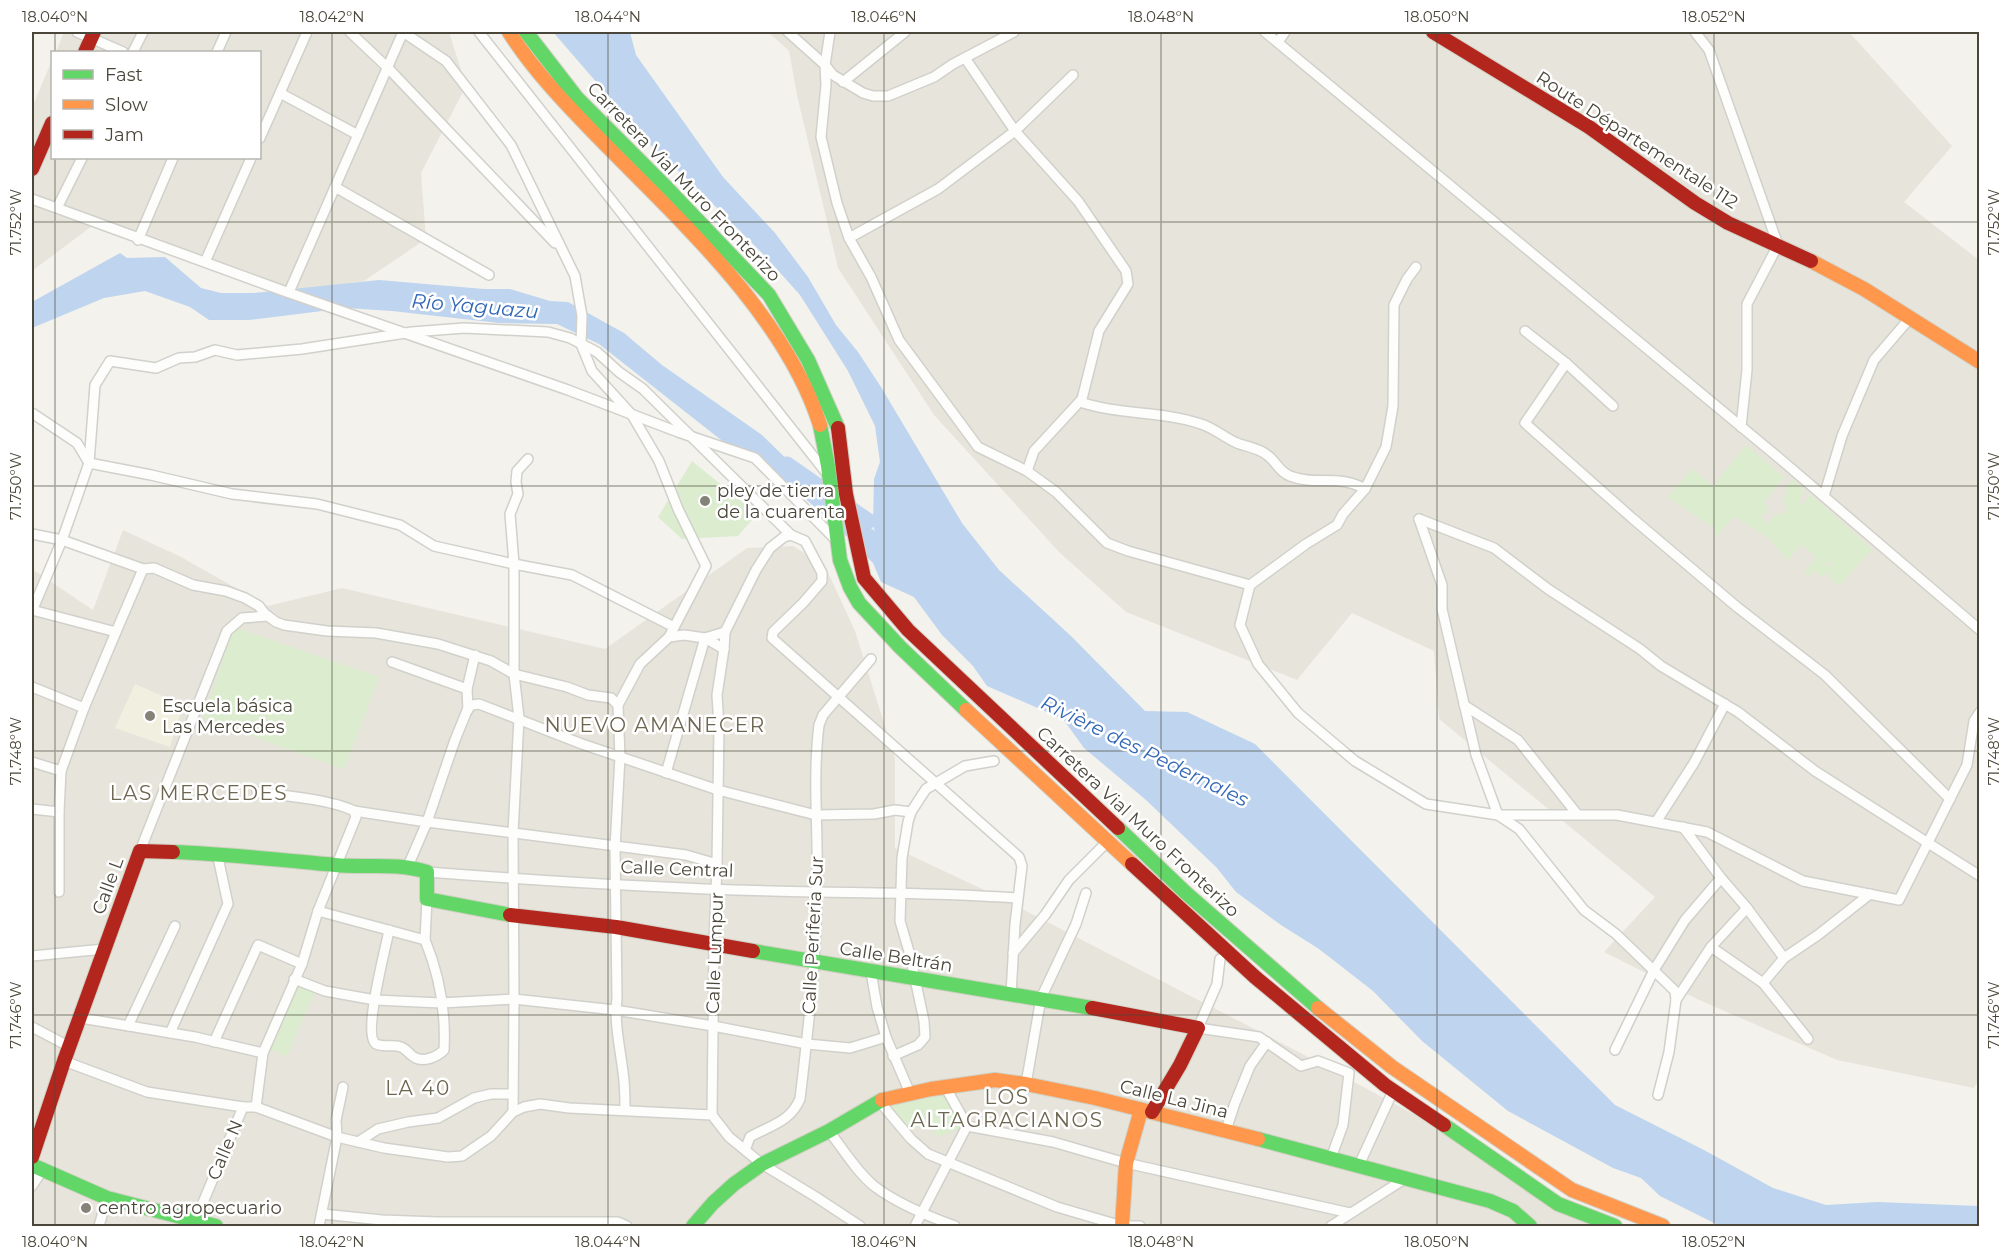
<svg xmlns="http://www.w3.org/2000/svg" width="2011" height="1258" viewBox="0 0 2011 1258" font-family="Montserrat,sans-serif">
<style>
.residential{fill:#e7e5db}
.education{fill:#f0efe0}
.green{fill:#dbedce}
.water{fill:#bfd4ef}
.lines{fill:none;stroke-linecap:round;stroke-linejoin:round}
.river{stroke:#bfd4ef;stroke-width:15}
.street-casing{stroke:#d1d0cb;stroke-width:12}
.fast-casing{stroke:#d2d0c4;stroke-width:16}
.slow-casing{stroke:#d2d0c4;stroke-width:16}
.jam-casing{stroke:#d2d0c4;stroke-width:16}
.street{stroke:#fdfdfc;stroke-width:9}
.fast{stroke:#63d668;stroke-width:14}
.slow{stroke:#ff974d;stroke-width:14}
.jam{stroke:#b3261e;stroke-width:14}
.ticks{fill:none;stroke:#4a4639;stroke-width:1.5;stroke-opacity:0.45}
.poi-dot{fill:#858278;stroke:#fff;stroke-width:2}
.labels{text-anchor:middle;stroke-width:5;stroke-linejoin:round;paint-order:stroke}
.street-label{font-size:18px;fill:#4a4639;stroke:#fff}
.poi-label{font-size:18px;fill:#4a4639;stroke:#fff;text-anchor:start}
.water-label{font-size:20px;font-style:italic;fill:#3267b6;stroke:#fff}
.neighbourhood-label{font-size:20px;letter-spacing:1.5px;fill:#6d6650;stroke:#fff}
.neatline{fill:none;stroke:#4a4639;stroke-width:2}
.ticks-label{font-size:15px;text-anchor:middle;fill:#4a4639}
</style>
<rect width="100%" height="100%" fill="#f3f2ed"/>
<!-- residential -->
<g class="residential">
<path d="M64,32H449L466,86L421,173L426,239L364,281L289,292L96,223L32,271V108L52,60V158H260V52H56Z"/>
<path d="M768,32H1849L1952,146L1904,202L1979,260L1980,1077L1974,1088L1837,1060L1697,999L1604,952L1655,897L1439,719L1434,651L1352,613L1297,680L1126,612L1060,553L934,415L838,268L797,95L789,51Z"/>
<path d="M123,530L179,556L268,606L342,588L605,649L747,548L793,546L825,566L855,631L895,758V848L995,895L1295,1050L1513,1168L1518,1173L1616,1226H32V569L93,610Z"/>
</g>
<!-- education -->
<path class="education" d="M135,684L183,705L170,747L115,728Z"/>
<!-- green -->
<g class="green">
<path d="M1746,445L1784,477L1764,502L1769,509L1761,517L1767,523L1777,514L1779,516L1788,508L1782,500L1787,492L1785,487L1793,479L1805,491L1799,500L1801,506L1811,495L1872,549L1839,586L1829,577L1832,563L1824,562L1831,568L1823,578L1814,570L1809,576L1804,572L1816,557L1802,544L1790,557V563L1768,538L1734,516L1716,537L1715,529L1668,497L1692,469L1713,486Z"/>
<path d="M692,461L757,514L738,536L682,539L658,517Z"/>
<path d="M234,627L379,677L344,769L203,719Z"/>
<path d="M297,983L315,991L287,1056L269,1049Z"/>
<path d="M946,1088L967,1126L937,1137L928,1119L907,1134L881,1104Z"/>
</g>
<!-- water -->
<path class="water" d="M553,32H630L636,55L723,177L775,233L808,277L836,325L858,352L881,387L962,523L999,570L1071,636L1145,711L1187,712L1255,744L1615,1105L1704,1150L1773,1188L1826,1205L1877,1202L1979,1206V1226H1720L1660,1196L1641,1178L1613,1168L1508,1111L1422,1041L1373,991L1319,949L1281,925L1236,892L1217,868L1146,800L1084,748L1063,719L987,686L973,666L942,635L914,597L881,582L873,563L836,526L763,461L730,447L599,344L557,324L499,323L392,311L346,308L249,320H209L190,307L145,291L104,298L32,328V302L120,253L127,258L165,257L201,288L221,293H254L379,280L484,289H510L550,301L568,302L624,333L662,365L762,435L810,482L875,531L873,526L874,479L880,462L875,426L848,371L800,295L767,258L692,183L655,150Z"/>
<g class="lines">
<!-- river -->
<path class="river" d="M787,464L869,521"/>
<!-- street casing -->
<g class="street-casing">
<g id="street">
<path d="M77,32L123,52"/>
<path d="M350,32L388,68L555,243"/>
<path d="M403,32L446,61L511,145L575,276L582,316L581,344L592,371L632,415L659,461L678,509L706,566L669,637"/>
<path d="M479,32L828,475"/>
<path d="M788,32L825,65L833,75L863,93L873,96H888L934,77L953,64L1014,32"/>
<path d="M830,32L825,65L826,85L821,137L837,203L849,238L871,277L899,340L978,447L1027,471L1056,492L1107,543L1128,551L1250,585"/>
<path d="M1265,32L1779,458L1980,630"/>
<path d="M1695,32L1709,50L1778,245L1747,304V370L1741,427"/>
<path d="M1278,42L1285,32"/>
<path d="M133,52L143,32"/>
<path d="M217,52L226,32"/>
<path d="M843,82L905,32"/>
<path d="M280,93L358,135"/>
<path d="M260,138L307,32"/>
<path d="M335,187L489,275"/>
<path d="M32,199L281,290L568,390L678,432L755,458L837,541"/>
<path d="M57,208L82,158"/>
<path d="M849,238L938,189L1015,131L965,58"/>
<path d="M138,240L173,158"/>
<path d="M205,262L251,158"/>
<path d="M1416,267L1407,279L1394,305L1393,406L1386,447L1365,489L1343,514L1337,525L1306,544L1250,585L1240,625L1258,664L1298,713L1355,761L1426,804L1498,815H1617L1707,832L1803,881L1899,900L1967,765L1974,721L1980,712"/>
<path d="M289,292L403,32"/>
<path d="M1525,331L1566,363L1613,406"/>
<path d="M1566,363L1525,423L1632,518L1737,607L1825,675L1950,799"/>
<path d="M1080,402C1119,415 1162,411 1201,424C1214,428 1225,438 1237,443C1247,447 1259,448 1267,455C1276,461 1279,472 1290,476C1315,486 1340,474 1365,489"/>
<path d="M32,413L77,443L89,463L151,475L232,494L317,504L400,525L434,546L514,564L572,575L674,627"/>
<path d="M1027,471L1034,451L1082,399L1099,331L1128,284L1126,271L1078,201L1015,131L1073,75"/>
<path d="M1824,496L1842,436L1874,360L1910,318"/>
<path d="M1419,519L1494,548L1548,589L1640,649L1661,666L1738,712L1815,771L1980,876"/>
<path d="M1419,519L1442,585V609L1476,755L1498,815L1519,829L1584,910L1616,934L1675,991L1676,1000L1669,1052L1658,1095"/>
<path d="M32,534L62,540L143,569L154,568L193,585L226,591L245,598L259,606L265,614L276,622L284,625L327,631L376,633L438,644L491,661L514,674L567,687L588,695L611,698L618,705"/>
<path d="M32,610L116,632L143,569"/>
<path d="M32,611L62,540L89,463L95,385L110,361L156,368L179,358L195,357L215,350L237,355L302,349L412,332L464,328L548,332L570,338L597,352L619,372L643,389L791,535"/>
<path d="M724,649L725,632L756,570L770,548L784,537L791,535L805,541L822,573V581L803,603L773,632L772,638L1019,857L1022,866L1015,924L1011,994"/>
<path d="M392,662L467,689"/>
<path d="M32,687L84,708"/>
<path d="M1464,705L1518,740L1577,814"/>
<path d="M468,710L467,689L475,655"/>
<path d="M32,762L61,771L84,708L116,632"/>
<path d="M666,773L705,638L725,632"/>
<path d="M32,809L59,812"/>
<path d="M354,811L427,822L455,740L468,708L472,705L479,704L582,744L718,790L816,815L874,814L895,810L911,812"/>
<path d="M1656,822L1694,763L1725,704"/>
<path d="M1683,827L1721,878L1747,908L1784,958"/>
<path d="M140,851L227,631L242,618L268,616"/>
<path d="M408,866L427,822L686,855L717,864"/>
<path d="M427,872C557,882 687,890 817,892C884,893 950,893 1017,898"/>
<path d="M59,892V812L61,771"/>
<path d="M318,911L425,940C439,974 446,1013 444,1050C437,1057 423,1063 414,1057C413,1057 408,1052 407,1051C397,1041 386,1049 376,1044C362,1035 386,948 389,930"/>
<path d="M425,940L427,899"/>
<path d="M1711,947L1763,983L1808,1039"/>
<path d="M1013,953L1045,915L1069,880L1107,842"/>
<path d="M32,956L104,949"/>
<path d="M1220,959L1217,984L1198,1028L1259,1037L1301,1066L1318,1061L1349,1073L1343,1125L1331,1158"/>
<path d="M871,972L877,1007L886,1037L910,1093"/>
<path d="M294,979L325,991L375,1000L441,1003L514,999L615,1010L713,1026L807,1044L850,1048L886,1037"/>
<path d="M1763,983L1784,958L1818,935L1870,894"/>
<path d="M1676,1000L1711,947L1747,908"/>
<path d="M81,1018L195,1037L263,1053"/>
<path d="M128,1026L175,926"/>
<path d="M32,1027L70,1047"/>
<path d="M170,1033L228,904L217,853"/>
<path d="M214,1042L258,945L302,964"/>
<path d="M1615,1050L1654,970L1685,920L1721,878"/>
<path d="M893,1056L918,1045L925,1037L924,1021L910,955L900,921L902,858L908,822L911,812L926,789L965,766L994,761"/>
<path d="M64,1061L147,1092L243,1107H256L337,1137L384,1148L448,1157L462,1156L491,1136L513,1112L524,1107L540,1104L569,1108L712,1115L729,1137L762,1164L816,1197L860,1226"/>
<path d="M1026,1084L1041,998L1076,924L1086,893"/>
<path d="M946,1088L967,1126L1053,1142L1126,1163L1350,1213"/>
<path d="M879,1101L911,1139L928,1154L1057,1207L1122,1226H1140"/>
<path d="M256,1107L263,1053L302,964L318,911L356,817L354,811C333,800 282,795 257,792"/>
<path d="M625,1110C625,1098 625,1085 623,1072C620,1047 614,1023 617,998L615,848L620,757L618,705L640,664L669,637L684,635L705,638L724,649L717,695L719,727L717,864L714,944L712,1115"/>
<path d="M513,1112L514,999L513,833L519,718L514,674V564L510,514L518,494L516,482L517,471L528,459"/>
<path d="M1226,1130L1235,1103L1250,1066L1267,1042"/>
<path d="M829,1131C843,1149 856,1171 874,1186C895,1202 930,1217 955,1226"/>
<path d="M358,1142L378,1129L408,1122L438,1118L474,1098L491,1094H513"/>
<path d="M745,1150L750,1137C771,1125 790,1122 800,1099C808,1031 816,963 817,894C819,838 812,781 819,725L823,715L871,659"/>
<path d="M1359,1165L1393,1091"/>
<path d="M32,1186L43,1169"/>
<path d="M322,1214L382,1220L437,1222H618L627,1226"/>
<path d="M194,1224L243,1107"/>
<path d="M99,1226L107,1198"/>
<path d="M319,1226L337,1137L336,1120L343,1087"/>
<path d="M915,1226L967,1126"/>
<path d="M1331,1226L1406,1178"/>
</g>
</g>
<!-- fast casing -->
<g class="fast-casing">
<g id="fast">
<path d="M526,32L577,98L667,188L769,295L808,360L838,428"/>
<path d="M820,425L828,466L840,560L850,587L859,603L900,647L966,710"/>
<path d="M1118,828L1186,893L1318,1008"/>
<path d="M173,852C228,854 281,860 335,865C368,868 395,862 427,872V899L510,915"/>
<path d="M753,951L1092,1008"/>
<path d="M1444,1125L1558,1204L1615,1226"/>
<path d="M1258,1139L1490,1201L1513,1211L1530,1226"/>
<path d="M32,1165L107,1198L216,1226"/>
<path d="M693,1226L713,1203L734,1184L762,1164L829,1131L882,1100"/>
</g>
</g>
<!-- slow casing -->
<g class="slow-casing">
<g id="slow">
<path d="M509,32C534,71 565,103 597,136C677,218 785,314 820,425"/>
<path d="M1811,261L1864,289L1980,362"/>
<path d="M966,710L1132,864"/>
<path d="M1318,1008L1392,1067L1572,1190L1663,1226"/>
<path d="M882,1100L931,1089L995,1080L1026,1084L1095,1098L1258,1139"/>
<path d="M1122,1226L1126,1163L1141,1110"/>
</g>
</g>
<!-- jam casing -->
<g class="jam-casing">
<g id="jam">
<path d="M1433,32L1589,127L1695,203L1728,223L1811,261"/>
<path d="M85,52L94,32"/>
<path d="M32,169L52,123"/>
<path d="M838,428L846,494L864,578L908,630L1118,828"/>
<path d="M1132,864L1255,977L1385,1085L1444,1125"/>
<path d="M510,915L616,927L753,951"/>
<path d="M1092,1008L1198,1028L1180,1065L1152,1112"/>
<path d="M32,1157L64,1061L140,851L173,852"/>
</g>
</g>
<!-- street -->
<use href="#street" class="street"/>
<!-- fast -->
<use href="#fast" class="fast"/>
<!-- slow -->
<use href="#slow" class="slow"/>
<!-- jam -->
<use href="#jam" class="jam"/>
</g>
<!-- ticks -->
<path class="ticks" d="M55,32V52M332,32V1226M608,32V1226M884,32V1226M1161,32V1226M1437,32V1226M1714,32V1226M55,158V1226M32,222H1980M32,486H1980M32,751H1980M32,1015H1980"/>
<!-- markers -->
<g class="poi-dot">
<circle cx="705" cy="501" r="6"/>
<circle cx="150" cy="716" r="6"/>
<circle cx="86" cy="1208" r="6"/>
</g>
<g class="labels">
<!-- street labels -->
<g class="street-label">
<text transform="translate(1637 140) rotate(33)" y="6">Route Départementale 112</text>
<text transform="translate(684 182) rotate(46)" y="6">Carretera Vial Muro Fronterizo</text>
<text transform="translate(1138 822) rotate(43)" y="6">Carretera Vial Muro Fronterizo</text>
<text transform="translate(677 869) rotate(2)" y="6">Calle Central</text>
<text transform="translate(108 886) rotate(-70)" y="6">Calle L</text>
<text transform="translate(813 935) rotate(-87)" y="6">Calle Periferia Sur</text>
<text transform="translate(715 953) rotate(-88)" y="6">Calle Lumpur</text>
<text transform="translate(896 957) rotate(9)" y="6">Calle Beltrán</text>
<text transform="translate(1174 1099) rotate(14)" y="6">Calle La Jina</text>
<text transform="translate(225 1150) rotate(-67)" y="6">Calle N</text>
</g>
<!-- poi labels -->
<g class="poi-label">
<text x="717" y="497">pley de tierra<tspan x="717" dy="21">de la cuarenta</tspan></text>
<text x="162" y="712">Escuela básica<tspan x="162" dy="21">Las Mercedes</tspan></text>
<text x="98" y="1214">centro agropecuario</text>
</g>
<!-- water labels -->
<g class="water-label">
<text transform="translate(475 306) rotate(5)" y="7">Río Yaguazu</text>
<text transform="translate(1145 751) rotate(26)" y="7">Rivière des Pedernales</text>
</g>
<!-- neighbourhood labels -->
<g class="neighbourhood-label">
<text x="655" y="732">NUEVO AMANECER</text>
<text x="199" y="800">LAS MERCEDES</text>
<text x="418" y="1095">LA 40</text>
<text x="1007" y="1104">LOS<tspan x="1007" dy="23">ALTAGRACIANOS</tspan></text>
</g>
</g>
<!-- border -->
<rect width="2011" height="1258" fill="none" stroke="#ffffff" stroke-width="66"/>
<!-- legend -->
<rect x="51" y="51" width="210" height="108" fill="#ffffff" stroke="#b7b5b0" stroke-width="1.5"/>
<rect x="63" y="70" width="30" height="9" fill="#63d668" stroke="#b7b5b0" stroke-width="1.5"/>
<text x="105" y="81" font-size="18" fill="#4a4639">Fast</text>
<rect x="63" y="100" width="30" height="9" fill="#ff974d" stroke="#b7b5b0" stroke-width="1.5"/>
<text x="105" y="111" font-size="18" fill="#4a4639">Slow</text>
<rect x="63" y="130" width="30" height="9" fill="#b3261e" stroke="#b7b5b0" stroke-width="1.5"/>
<text x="105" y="141" font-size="18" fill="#4a4639">Jam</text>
<rect x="33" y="33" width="1945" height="1192" class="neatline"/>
<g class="ticks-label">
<text x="55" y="22">18.040°N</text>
<text x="332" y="22">18.042°N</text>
<text x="608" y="22">18.044°N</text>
<text x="884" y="22">18.046°N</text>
<text x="1161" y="22">18.048°N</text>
<text x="1437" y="22">18.050°N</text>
<text x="1714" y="22">18.052°N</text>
<text transform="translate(1994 222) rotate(-90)" y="5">71.752°W</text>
<text transform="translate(16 222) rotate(-90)" y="5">71.752°W</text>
<text transform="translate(1994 486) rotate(-90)" y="5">71.750°W</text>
<text transform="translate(16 486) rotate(-90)" y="5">71.750°W</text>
<text transform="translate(1994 751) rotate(-90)" y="5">71.748°W</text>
<text transform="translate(16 751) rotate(-90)" y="5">71.748°W</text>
<text transform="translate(1994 1015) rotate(-90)" y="5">71.746°W</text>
<text transform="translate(16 1015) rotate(-90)" y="5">71.746°W</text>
<text x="55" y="1247">18.040°N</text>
<text x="332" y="1247">18.042°N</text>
<text x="608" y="1247">18.044°N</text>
<text x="884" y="1247">18.046°N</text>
<text x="1161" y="1247">18.048°N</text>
<text x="1437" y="1247">18.050°N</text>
<text x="1714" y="1247">18.052°N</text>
</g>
</svg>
